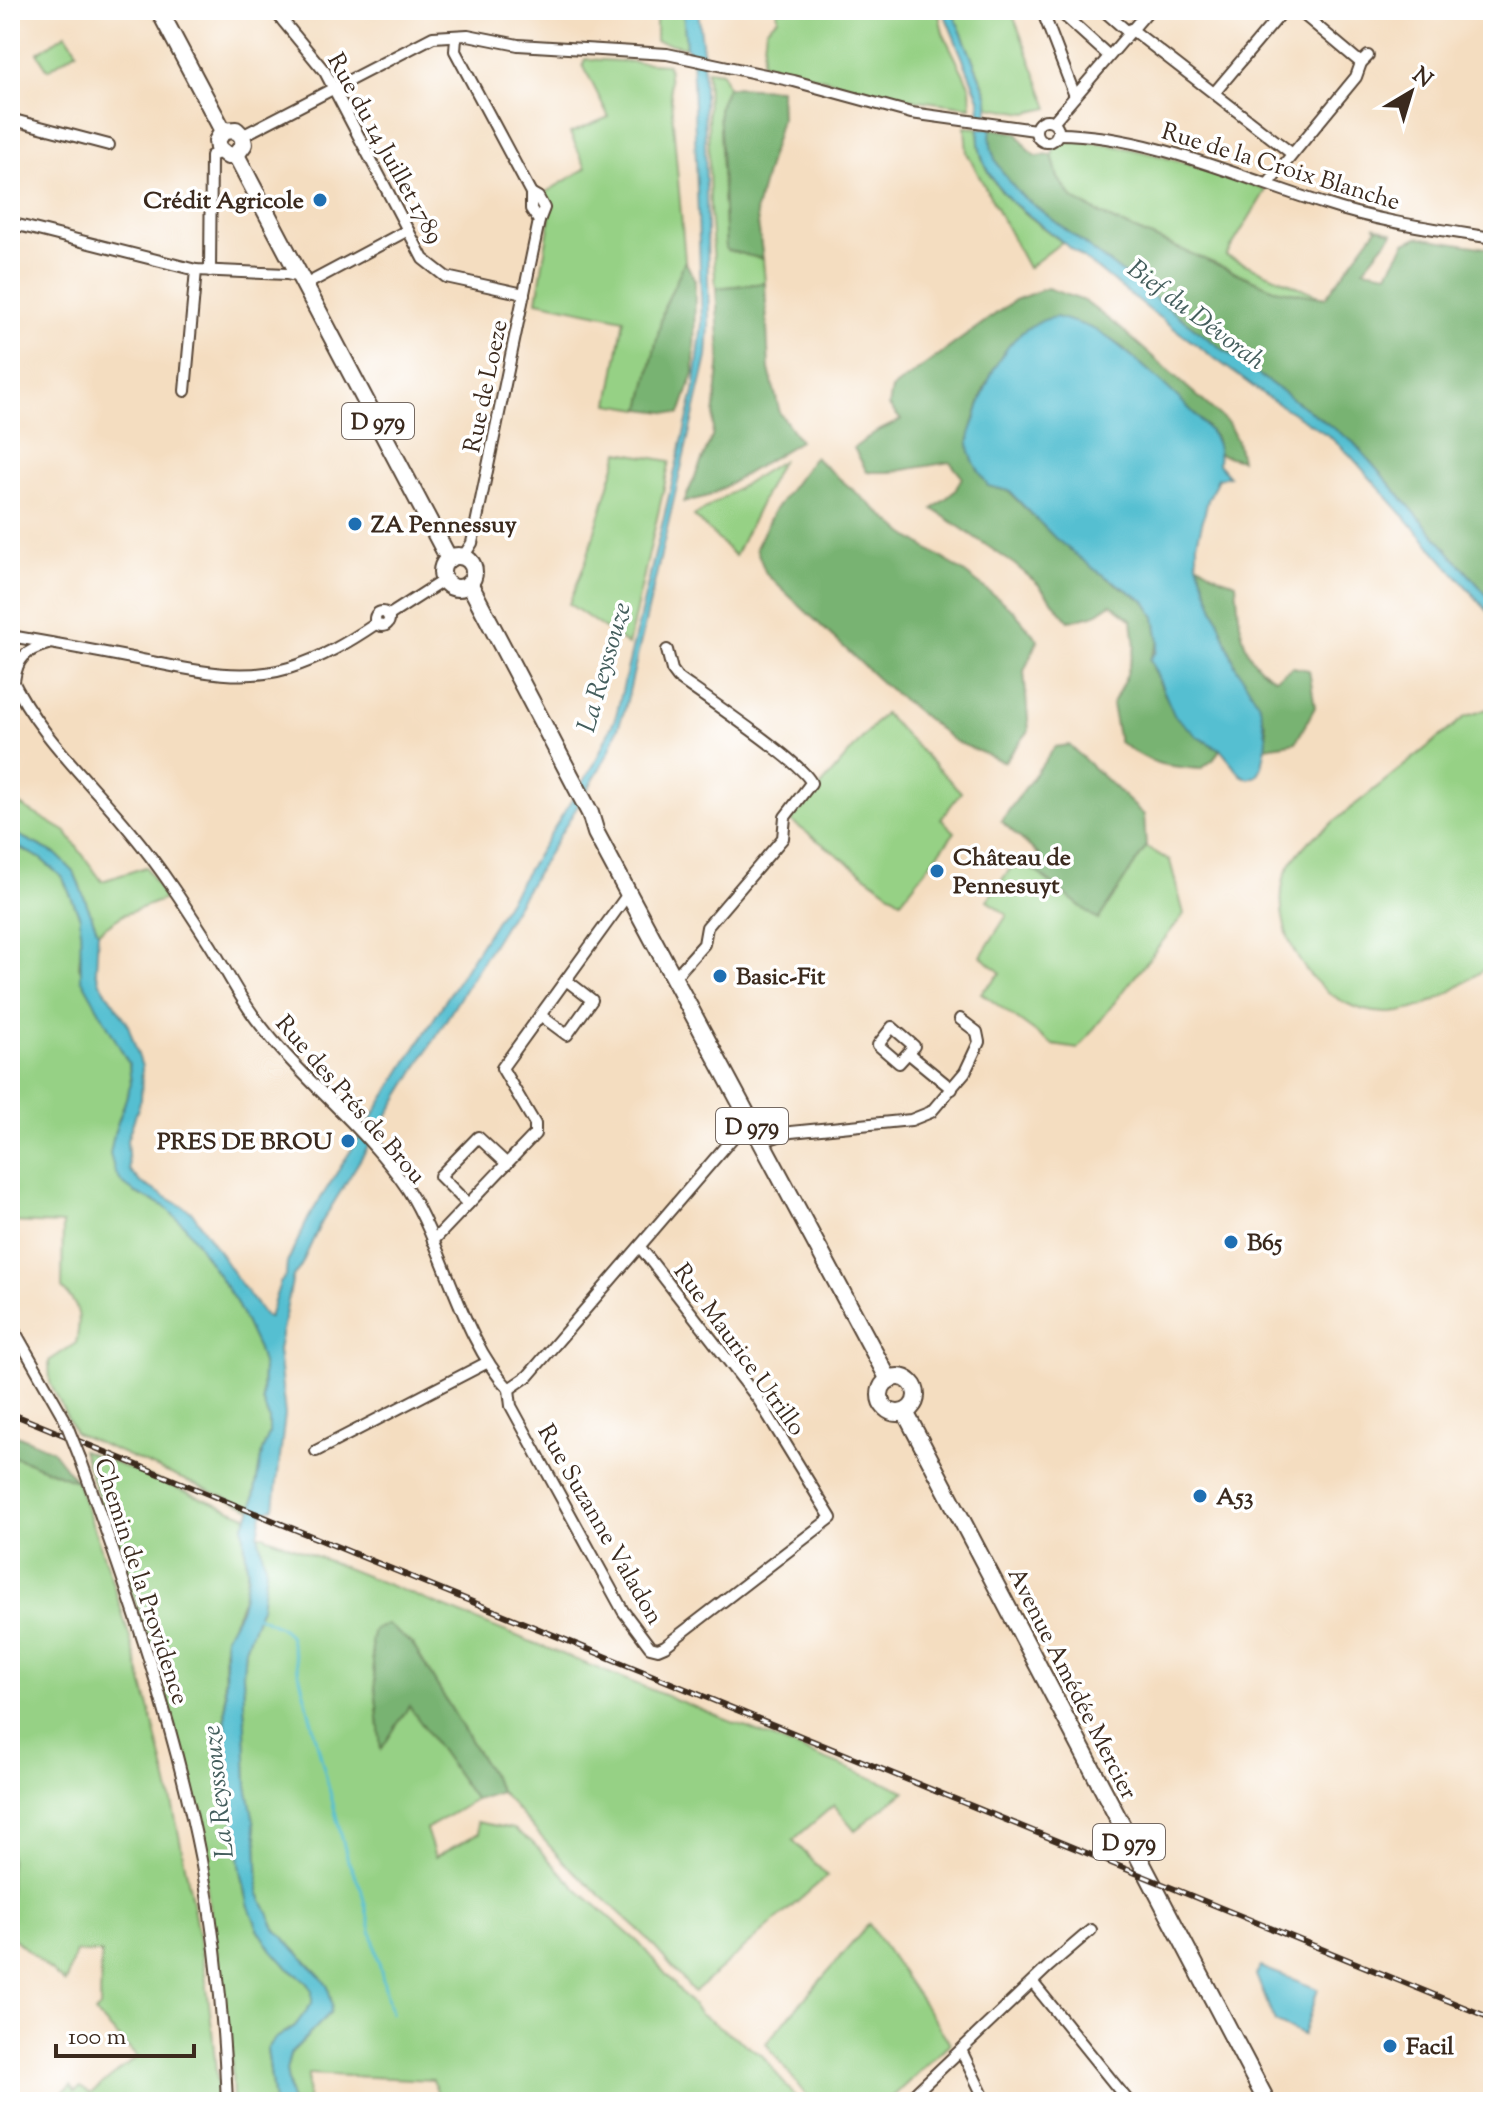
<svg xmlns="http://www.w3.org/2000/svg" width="1503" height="2112" viewBox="0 0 1503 2112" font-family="'Sorts Mill Goudy',serif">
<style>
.green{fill:#96d185;stroke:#687e52;stroke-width:2}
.forest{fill:#78b372;stroke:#5a6e48;stroke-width:2}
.water{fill:#55bfd1;stroke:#487478;stroke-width:2}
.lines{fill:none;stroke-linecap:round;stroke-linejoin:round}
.stream{stroke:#55bfd1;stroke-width:3}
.street-casing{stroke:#574536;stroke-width:14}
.primary-casing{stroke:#574536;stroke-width:20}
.street{stroke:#fff;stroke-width:10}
.primary{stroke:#fff;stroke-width:16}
.rail-casing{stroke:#3b2a1e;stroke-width:6}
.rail{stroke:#fff;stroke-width:3;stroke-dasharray:9;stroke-linecap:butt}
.street-bridge-casing{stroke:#574536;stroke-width:14;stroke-linecap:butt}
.street-bridge{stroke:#fff;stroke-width:10}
.poi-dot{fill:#1f6fb2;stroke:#fff;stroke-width:3}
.labels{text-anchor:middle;stroke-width:7;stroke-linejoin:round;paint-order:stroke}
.shield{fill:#fff;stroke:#766a62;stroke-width:2}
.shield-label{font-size:22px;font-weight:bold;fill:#3b2a1e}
.street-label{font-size:24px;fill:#3b2a1e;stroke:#fff}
.poi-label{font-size:24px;font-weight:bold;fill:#3b2a1e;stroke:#fff;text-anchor:start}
.water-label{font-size:26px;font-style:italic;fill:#445e5d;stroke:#fff}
</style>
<rect width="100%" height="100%" fill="#fff"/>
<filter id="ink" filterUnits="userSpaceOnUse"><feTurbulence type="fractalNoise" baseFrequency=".0125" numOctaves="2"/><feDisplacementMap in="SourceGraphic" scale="16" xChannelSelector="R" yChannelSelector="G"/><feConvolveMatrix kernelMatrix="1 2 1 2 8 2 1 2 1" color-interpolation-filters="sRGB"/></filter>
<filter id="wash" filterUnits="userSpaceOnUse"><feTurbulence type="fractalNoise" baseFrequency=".006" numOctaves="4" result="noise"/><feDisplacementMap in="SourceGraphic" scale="32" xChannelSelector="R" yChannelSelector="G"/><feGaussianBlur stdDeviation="1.8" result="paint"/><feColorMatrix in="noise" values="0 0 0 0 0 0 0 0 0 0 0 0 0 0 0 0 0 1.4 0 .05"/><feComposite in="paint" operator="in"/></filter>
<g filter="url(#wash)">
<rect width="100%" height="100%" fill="#f4ddc0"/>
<!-- green -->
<g class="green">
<path d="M656,10H683L686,47L656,41Z"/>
<path d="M777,10H938L943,33L970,87L971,107L894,97L762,63L766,29L778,18Z"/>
<path d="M952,10H1011L1049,108L1026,113L989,107L986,91Z"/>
<path d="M66,34L77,51L48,70L37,53Z"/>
<path d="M585,59L668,64L685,261L664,308L641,409L609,404L624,319L537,301L550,220L543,194L586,168L570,133L609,117L583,65Z"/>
<path d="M707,70L722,72L727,87L719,107L726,250L763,259L765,283L716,288L710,210Z"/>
<path d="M965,127L979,128C973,181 1025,214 1062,242L1028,268L967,153Z"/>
<path d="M1064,140C1134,143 1200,168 1266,190L1226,256L1325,298L1274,289L1112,220L1073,199L1058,178L1052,155L1056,143Z"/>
<path d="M619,452L670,461L628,645L569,604L586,561Z"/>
<path d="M781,461L735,556L694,516Z"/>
<path d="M1493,707V963C1461,985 1430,1011 1390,1013C1323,1015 1269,942 1284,878C1288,865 1298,853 1307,843L1465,717Z"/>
<path d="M884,713L961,792L941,819L955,832L901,901L791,821Z"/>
<path d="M10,799L66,832L102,881L146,867L165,899L123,915L98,932L74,872L56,854L10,831Z"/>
<path d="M10,843L40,858L63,878L80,917L82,933L79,967L129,1064L131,1084L114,1134L134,1192L164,1206L186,1226L236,1302L258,1349L263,1367L262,1400L269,1419V1434L262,1452L252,1509L75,1433L50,1383L49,1361L76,1343C81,1318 81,1307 62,1288L63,1224L10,1222Z"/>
<path d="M1146,847L1170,861L1184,914L1078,1049L1053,1045L981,993L1001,973L981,956L1007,915L987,900L1016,861L1037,872L1098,920Z"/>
<path d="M82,1450L249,1517C239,1531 248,1555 247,1572C247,1604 228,1621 224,1651L226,1762L229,1801L236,1827L244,1890L258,1929L288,1968L308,1983L312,1991L313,2003L295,2026L275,2039L267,2049L274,2102H233L231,2044L195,1813L162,1678Z"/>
<path d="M10,1455L76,1481C138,1638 176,1802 204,1969C212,2013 214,2058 219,2102H50L71,2085L75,2091L81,2087L90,2094L137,2057L95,2013L100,2008L101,1953L76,1952L65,1983L10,1935Z"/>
<path d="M258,1535H263L905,1791L855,1830L834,1805L793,1840L827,1876L694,1992L643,1934L563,1861L501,1792L413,1645L374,1630L371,1641L381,1749L409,1705L475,1800L426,1829L435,1857L479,1833L477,1822L514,1829L531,1841L577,1889L639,1943L700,2014L762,2055L799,2102H441L433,2080L308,2074L307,2102H291L286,2070L290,2054L330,2013L331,1998L321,1977L276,1930L259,1894L257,1837L247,1786L243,1674L245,1648L261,1607L266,1570Z"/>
<path d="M869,1924L950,2043L887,2102H811L766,2043Z"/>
</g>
<!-- forest -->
<g class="forest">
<path d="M727,87L780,89L781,119L756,210L763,259L726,250L719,107Z"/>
<path d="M991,128L1017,133L1028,150L1036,156L1052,155L1058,178L1073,199L1112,220L1274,289L1325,298L1377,228L1374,226L1393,233L1363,269L1388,273L1405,243L1418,237L1493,249V602L1353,442L1211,341L1023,197C1005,179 986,155 991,128Z"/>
<path d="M685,261L695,280L694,373L680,414L641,409L664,308Z"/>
<path d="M765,283L769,369L780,413L800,441L709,496L684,502L712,437L720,357L716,288Z"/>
<path d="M1047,288L1084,301L1120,328L1228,423L1237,441L1241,460L1219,454L1215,438L1206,426L1123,348L1097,331L1056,317L1018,337L985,386L969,439L988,486L1008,491L1055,538L1111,581L1145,601L1155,617L1159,641L1150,659C1164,698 1180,732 1220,749L1214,759L1201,769C1160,766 1153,765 1119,742L1112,705L1126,677L1135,647L1132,620L1111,604L1096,614L1069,621L1038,584L1014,564L933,509L955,491L962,477L950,462L891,472H867L854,448L874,433L901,420L889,406L892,389L1015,300Z"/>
<path d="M814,457L905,534L965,573L1013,610L1038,640L1024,671L1029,731L1004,762L954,741L882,683L766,574L756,548L773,512Z"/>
<path d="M1197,563L1221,578L1236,583C1239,618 1239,662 1275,678L1293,667L1309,670L1315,707L1296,742L1266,747C1271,713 1245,691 1234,662C1222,629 1209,596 1197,563Z"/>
<path d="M1069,745L1144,815L1146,847L1098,920L1037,872L1040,856L1001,821L1055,747Z"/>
<path d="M10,1432L52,1450L76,1481L10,1455Z"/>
<path d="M387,1624L413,1645L501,1792L475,1800L409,1706L381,1750L371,1641L374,1630Z"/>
</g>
<!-- water -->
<g class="water">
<path d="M683,10H698L703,51L709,325L707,357L625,709L609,752L585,794L320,1225L300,1268L293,1276L278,1350L285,1415L274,1507L262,1514L258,1535L266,1570L261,1607L245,1648L243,1674L247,1786L257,1837L259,1894L276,1930L321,1977L328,1987L332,2005L330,2013L290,2054L286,2070L291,2102H274L267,2049L275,2039L295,2026L312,2003V1991L308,1983L288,1968L271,1949L258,1929L248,1904L240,1865L236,1827L229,1801L226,1762L225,1637L241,1608L248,1575L243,1526L252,1509L262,1452L269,1434V1419L262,1400L263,1367L258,1349L236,1302L186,1227L164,1206L134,1192L122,1183L115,1172L110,1154L114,1134L131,1084L129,1064L81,978L80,917L63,878L40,858L10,843V831L56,854L74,872L98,932L96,971L100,983L127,1022L142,1067L141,1099L127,1140L129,1170L140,1182L192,1212L235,1276L265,1316L269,1317L280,1283L286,1275L287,1263L309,1217L595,763L616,716L694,392L702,323L692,54L686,47Z"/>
<path d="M943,10H952L988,97V120L980,118L979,98Z"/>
<path d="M979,128H991C986,155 1005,179 1023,197L1211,341L1353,442L1493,602V617L1350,455L1329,436L1263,394L1156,315L1013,203C992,182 976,159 979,128Z"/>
<path d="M1056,317C1070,321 1085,324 1097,331C1119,342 1206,419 1215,440C1219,448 1219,455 1218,464L1229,476L1218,478L1208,500L1197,543V563L1235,665L1260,706L1267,740L1262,767L1257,776L1249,779L1241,775L1220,749L1199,738L1174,715L1150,659L1156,652L1159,641L1155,617L1145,601L1095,570L1055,538L1009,491L988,486C980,471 968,459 969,441C969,433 974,425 976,417C987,377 1009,324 1056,317Z"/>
<path d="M1261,1967L1318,1989L1303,2035L1275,2022L1256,1975Z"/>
</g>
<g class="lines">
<!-- stream -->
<path class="stream" d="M257,1616L280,1627L289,1635L348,1861L361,1888L391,2013"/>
</g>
</g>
<g filter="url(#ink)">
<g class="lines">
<!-- street casing -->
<g class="street-casing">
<g id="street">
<path d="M274,10L325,72L423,259L446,277L524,294"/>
<path d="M1042,10L1075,96"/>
<path d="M1058,10L1109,56"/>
<path d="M1103,10L1128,32"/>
<path d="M1298,10L1361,63"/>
<path d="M1131,29L1291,153"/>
<path d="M456,38L455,51L531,193L538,197L544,208L539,221L472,543L463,557"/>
<path d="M1215,92L1284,10"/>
<path d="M10,119L109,145"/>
<circle cx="1047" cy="131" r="11"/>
<path d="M1054,121L1149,10"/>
<path d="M1058,134C1150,135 1238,177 1325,204C1379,222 1436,229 1493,238"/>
<path d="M242,136L433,37L468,35L518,45L667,54L794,81L911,113L1035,130"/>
<path d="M1268,184L1356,77L1361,63L1368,56"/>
<path d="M531,193V209L539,221"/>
<path d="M10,223L196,270L287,274L301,277"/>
<path d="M210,271L211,156L221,152"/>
<path d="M305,285L408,230"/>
<path d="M185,391L196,270"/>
<circle cx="382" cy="619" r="7"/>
<path d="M388,616L444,580"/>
<path d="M10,636C52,643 95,651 137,659C187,669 239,683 289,668C322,658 349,642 377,623"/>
<path d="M667,650L672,670L678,678C699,693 807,766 811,783L785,817L783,838L707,927L704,944L674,978"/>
<path d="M10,675C39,737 89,780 131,832C161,868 186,907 211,946C227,972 240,999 259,1023C304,1082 367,1128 408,1190C445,1249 462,1340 509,1389L528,1376L748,1120"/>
<path d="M14,681C17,658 26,650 48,644"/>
<path d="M540,1015L567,1035L592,1000L566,980"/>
<path d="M908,1053L899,1063L878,1045L892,1027L914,1046L908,1053L952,1089"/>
<path d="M760,1142L791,1132L911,1120L931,1112L965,1072L979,1042L977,1032L960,1019"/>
<path d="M468,1204L440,1176L478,1137L507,1164"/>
<path d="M433,1241L535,1134V1124L502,1068L628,894"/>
<path d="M10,1323L64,1418"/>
<path d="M509,1389L511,1406L623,1611L650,1647L658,1649L665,1646L831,1518L758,1399L640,1247"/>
<path d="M316,1451L488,1362"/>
<path d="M80,1458C128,1590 174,1723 201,1860C216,1940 224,2022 227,2102"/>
<path d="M1033,1983L1129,2102"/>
<path d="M961,2050L986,2102"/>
<path d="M906,2102L1049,1966L1091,1930"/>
</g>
</g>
<!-- primary casing -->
<g class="primary-casing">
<g id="primary">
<path d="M159,10L223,131"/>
<path d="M223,131L236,130L242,136L244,144L236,155"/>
<path d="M223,131L217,141L218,148L228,156L236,155"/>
<path d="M236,155L449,559"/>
<circle cx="458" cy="572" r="16"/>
<path d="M469,583L590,813L596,833L889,1380"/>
<circle cx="898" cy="1395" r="18"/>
<path d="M905,1412L1267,2102"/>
</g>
</g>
<!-- street -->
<use href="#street" class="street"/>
<!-- primary -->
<use href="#primary" class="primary"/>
<!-- rail casing -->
<g class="rail-casing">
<path id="rail" d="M10,1413L1493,2019"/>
</g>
<!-- rail -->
<use href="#rail" class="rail"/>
<!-- street-bridge casing -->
<g class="street-bridge-casing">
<path id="street-bridge" d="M64,1418L80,1458"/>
</g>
<!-- street-bridge -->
<use href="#street-bridge" class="street-bridge"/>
</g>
</g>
<!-- markers -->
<g class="poi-dot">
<circle cx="320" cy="200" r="8"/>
<circle cx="355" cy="524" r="8"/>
<circle cx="937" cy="871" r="8"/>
<circle cx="720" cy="976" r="8"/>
<circle cx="348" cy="1141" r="8"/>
<circle cx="1231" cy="1242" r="8"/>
<circle cx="1200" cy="1496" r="8"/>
<circle cx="1390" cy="2046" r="8"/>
</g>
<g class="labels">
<!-- shield labels -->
<g class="shield">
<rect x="342" y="403" width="72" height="36" rx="6"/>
<rect x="716" y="1108" width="72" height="36" rx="6"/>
<rect x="1093" y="1824" width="72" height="36" rx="6"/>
</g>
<g class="shield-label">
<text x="378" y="429">D 979</text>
<text x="752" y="1134">D 979</text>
<text x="1129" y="1850">D 979</text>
</g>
<!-- street labels -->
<g class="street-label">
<text transform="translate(386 148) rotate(61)" y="8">Rue du 14 Juillet 1789</text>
<text transform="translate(1281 166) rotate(17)" y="8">Rue de la Croix Blanche</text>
<text transform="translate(485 386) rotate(-78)" y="8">Rue de Loeze</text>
<text transform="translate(351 1099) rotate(49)" y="8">Rue des Prés de Brou</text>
<text transform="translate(740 1349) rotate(54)" y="8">Rue Maurice Utrillo</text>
<text transform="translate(601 1524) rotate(60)" y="8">Rue Suzanne Valadon</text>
<text transform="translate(142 1581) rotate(72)" y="8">Chemin de la Providence</text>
<text transform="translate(1073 1683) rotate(63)" y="8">Avenue Amédée Mercier</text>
</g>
<!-- poi labels -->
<g class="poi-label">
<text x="304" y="208" text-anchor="end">Crédit Agricole</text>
<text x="371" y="532">ZA Pennessuy</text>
<text x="953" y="865">Château de<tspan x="953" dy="28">Pennesuyt</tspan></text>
<text x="736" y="984">Basic-Fit</text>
<text x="332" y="1149" text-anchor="end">PRES DE BROU</text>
<text x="1247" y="1250">B65</text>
<text x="1216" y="1504">A53</text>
<text x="1406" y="2054">Facil</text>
</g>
<!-- water labels -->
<g class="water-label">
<text transform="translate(1197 314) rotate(37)" y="9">Bief du Dévorah</text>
<text transform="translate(603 667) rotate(-74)" y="9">La Reyssouze</text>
<text transform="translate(217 1792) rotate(-96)" y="9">La Reyssouze</text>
</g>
</g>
<!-- margin -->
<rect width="1503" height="2112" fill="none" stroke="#fff" stroke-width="40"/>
<!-- north arrow -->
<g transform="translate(1411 92) rotate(38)" stroke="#ffffff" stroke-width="6" paint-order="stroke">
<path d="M0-6L14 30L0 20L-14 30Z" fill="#3b2a1e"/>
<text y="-12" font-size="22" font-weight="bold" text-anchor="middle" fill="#3b2a1e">N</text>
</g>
<!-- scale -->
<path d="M56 2044v12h138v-12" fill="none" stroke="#3b2a1e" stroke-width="4"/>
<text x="68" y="2044" font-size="24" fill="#3b2a1e" stroke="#ffffff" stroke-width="6" paint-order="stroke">100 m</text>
</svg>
